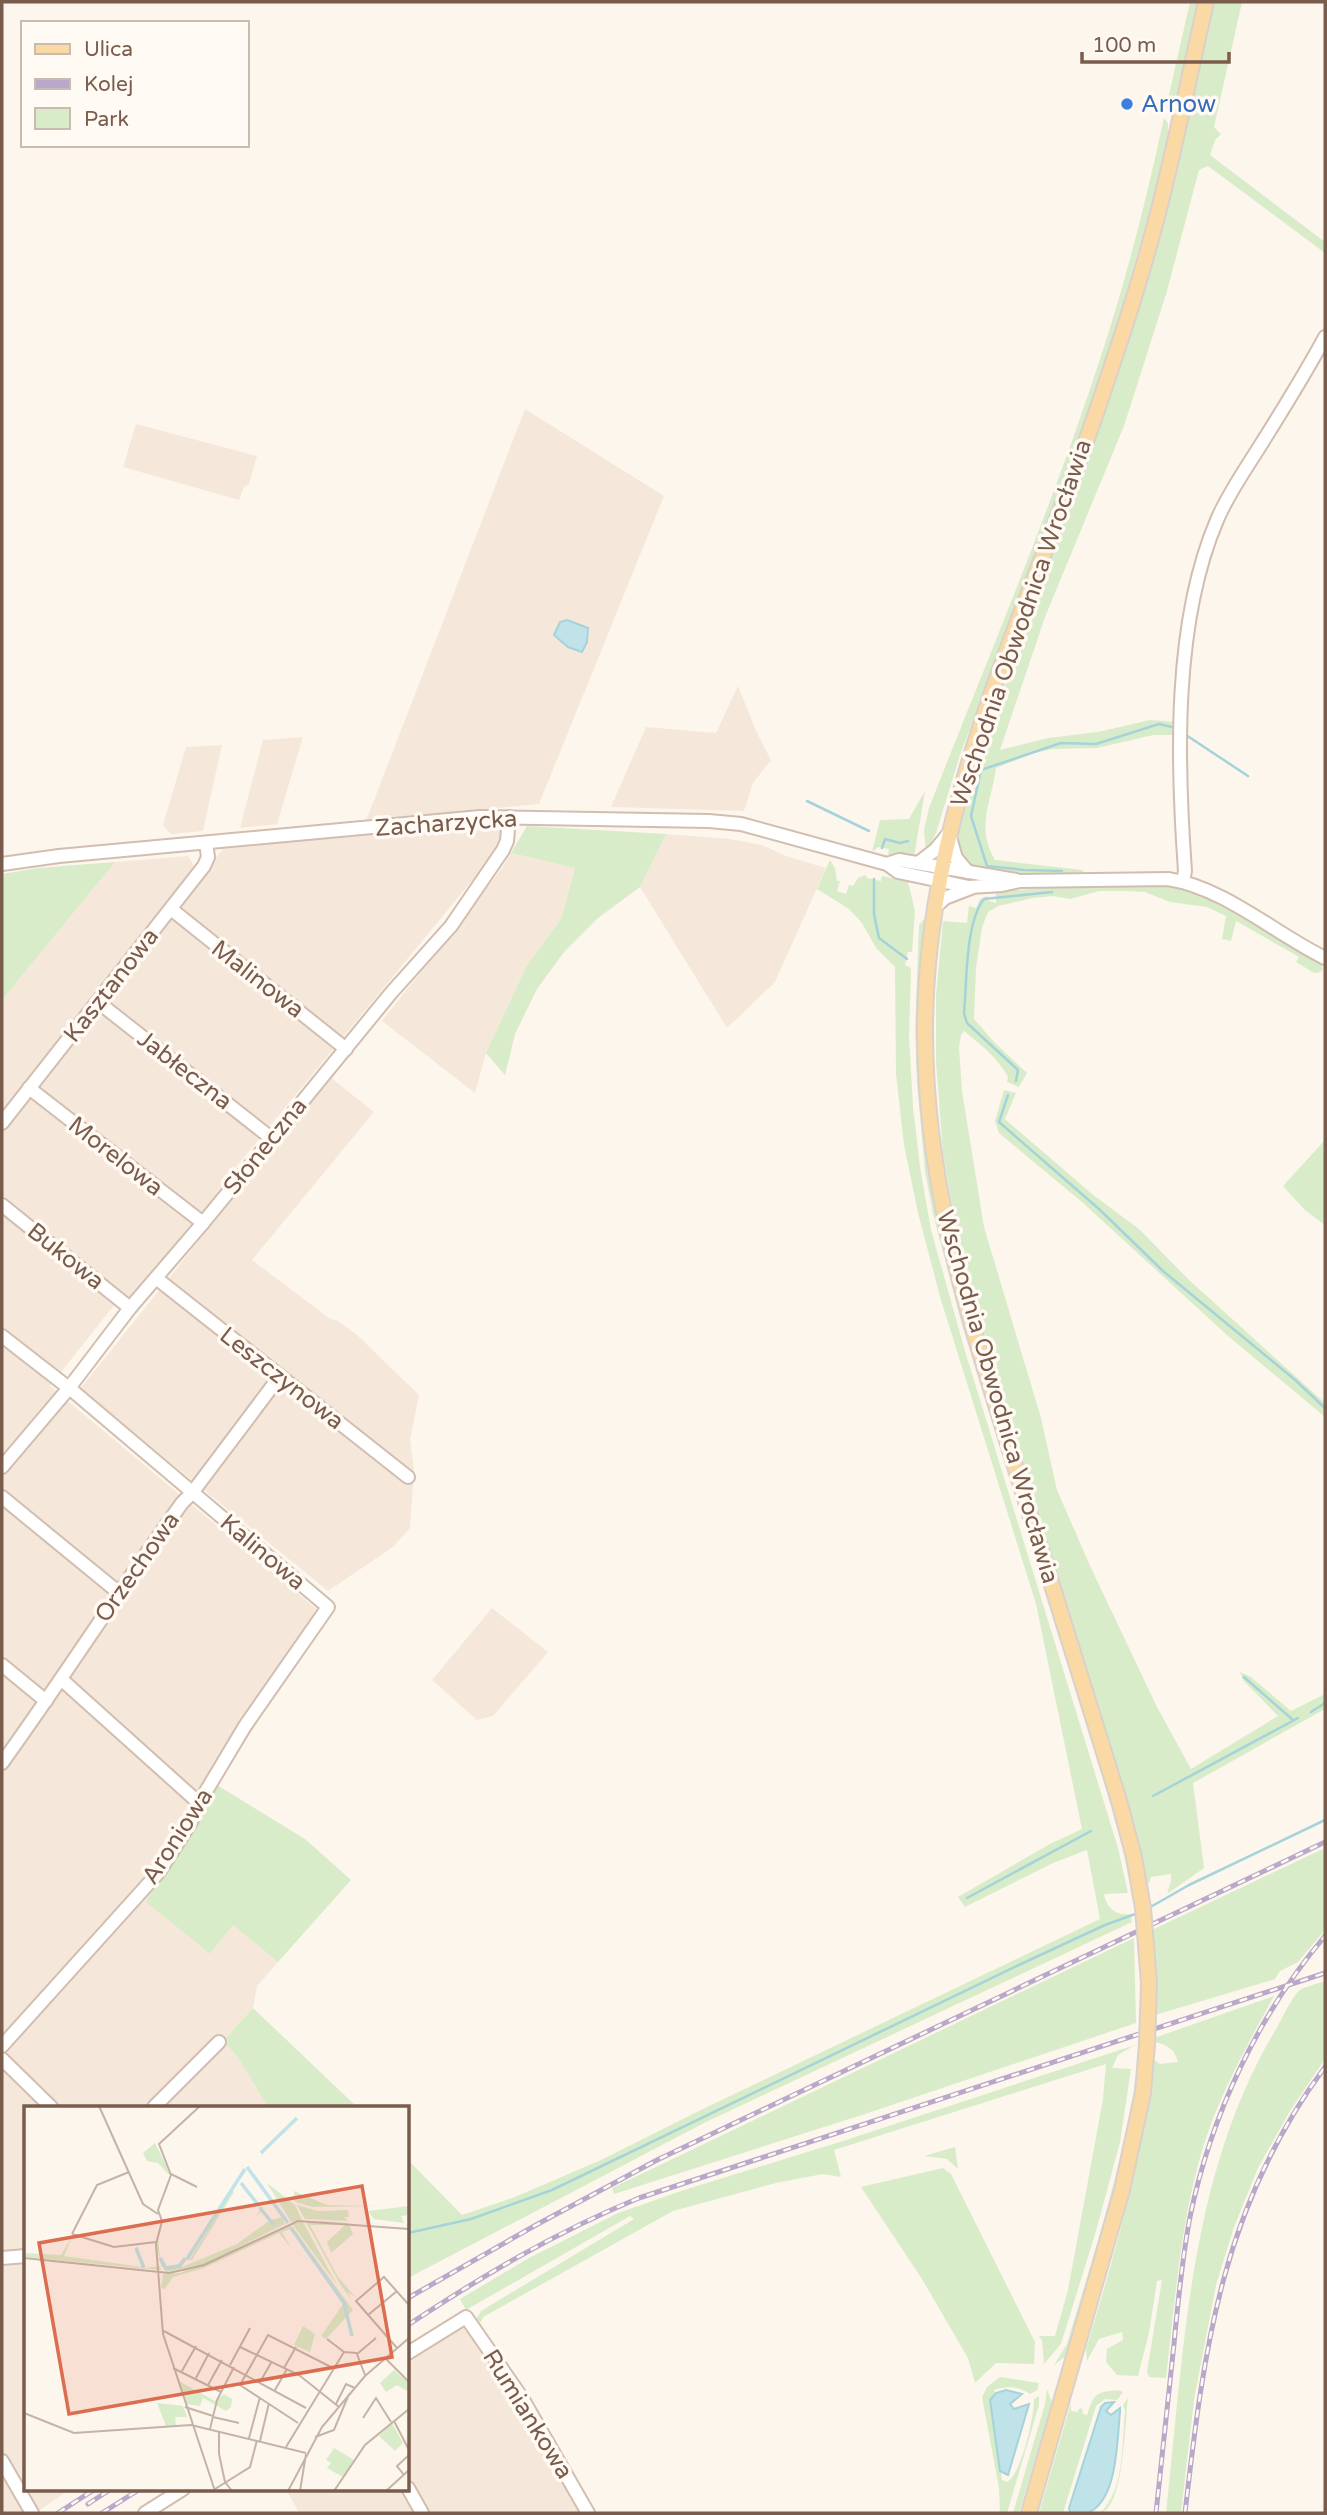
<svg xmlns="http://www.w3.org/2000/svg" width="1327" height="2515" viewBox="0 0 1327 2515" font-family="'Varela Round',sans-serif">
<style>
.residential{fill:#f5e8da}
.green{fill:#d8ecc9}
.water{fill:#bfe3e8;stroke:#a5d3da;stroke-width:2}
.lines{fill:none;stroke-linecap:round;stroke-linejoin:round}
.stream{stroke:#a5d3da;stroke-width:2.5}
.minor-casing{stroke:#d1beb0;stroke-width:16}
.major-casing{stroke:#dad1cd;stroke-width:18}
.minor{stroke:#fff;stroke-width:12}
.major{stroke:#fbd9a5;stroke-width:14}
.rail-casing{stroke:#b9a8c9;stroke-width:5}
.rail{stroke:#fffaf3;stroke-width:2.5;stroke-dasharray:8;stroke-linecap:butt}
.major-bridge-casing{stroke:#dad1cd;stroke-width:18;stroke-linecap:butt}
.major-bridge{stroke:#fbd9a5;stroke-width:14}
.shop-dot{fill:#3f7fe0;stroke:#fffaf3;stroke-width:2.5}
.labels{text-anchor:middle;stroke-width:7;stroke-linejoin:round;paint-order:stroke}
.shop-label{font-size:24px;fill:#366cbe;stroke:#fffaf3;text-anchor:start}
.street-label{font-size:24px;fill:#7a5c4d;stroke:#fffaf3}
.inset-river{fill:none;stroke:#bfe3e8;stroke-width:3.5}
.inset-road{fill:none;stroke:#c5b3a7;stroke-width:2}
.view{fill:#dc6d51;fill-opacity:0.15;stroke:#dc6d51;stroke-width:3.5}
.inset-edge{fill:none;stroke:#7a5c4d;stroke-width:3.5}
</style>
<rect width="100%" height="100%" fill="#fdf6ec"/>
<!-- residential -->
<g class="residential">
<path d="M525,409L664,496L539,804L366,821Z"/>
<path d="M136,424L257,456L249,484L244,487L239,500L123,467Z"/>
<path d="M738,686L757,733L771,760L753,783L744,811L611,807L646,727L716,733Z"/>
<path d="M303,737L277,824L240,828L263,740Z"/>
<path d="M222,745L203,831L171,834L163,825L186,747Z"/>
<path d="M397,830H501L499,843L484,866L232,1172L206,1209L124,1309L115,1304L50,1386L326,1617L217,1785L146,1902L210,1954L233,1925L278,1962L257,1986L253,2008L223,2041L237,2056L268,2107H26V2489H70L36,2513H2V1130L223,849Z"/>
<path d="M666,834L730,839L762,845L786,856L826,868L775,982L727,1028L640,887Z"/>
<path d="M511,853L575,868L561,919L526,967L486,1053L475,1093L382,1021L502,868Z"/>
<path d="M188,856L194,866L2,1111V1000L115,862Z"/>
<path d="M330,1077L374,1112L252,1260L329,1318L338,1321L357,1335L419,1395L410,1440L414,1471L410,1528L393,1547L328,1591L80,1389Z"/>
<path d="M492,1608L548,1652L493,1716L477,1720L432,1680Z"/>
<path d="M465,2325L540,2440L582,2513H427L408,2479V2363Z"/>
<path d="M286,2489H399L413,2513H299Z"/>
</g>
<!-- green -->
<g class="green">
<path d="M1190,2H1197L1174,106L1166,108Z"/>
<path d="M1212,2H1242L1214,127L1221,134L1215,140L1210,155L1325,242V253L1208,166L1199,170L1167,291L1124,426L1045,617L1000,750L1048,738L1098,732L1150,720L1176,722L1175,735H1153L1097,748L1053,749L1037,752L996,768C992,801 975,827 995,860L1083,870V875L1019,876L967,867C944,846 966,798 974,772L1120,365L1149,270Z"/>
<path d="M1164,118L1168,123V135L1153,201L1108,354L1078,441L960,755L936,833L926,852L924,830L929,808C988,657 1052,508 1102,353C1127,276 1147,197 1164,118Z"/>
<path d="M925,791L914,857L888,855L889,849L878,847L872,852L880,820L909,819Z"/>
<path d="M527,826L666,834L640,887L598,918L564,952L537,989L515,1034L505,1075L486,1053L526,967L561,919L575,868L511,853Z"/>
<path d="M830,860L835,868L837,881H840L837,891L846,894L849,885L853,886L858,878L865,875L867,878L881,881L882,876L908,882L915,911L912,952H908L905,965L911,968L909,1036L913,1107L920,1167L931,1230L965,1351L1118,1848L1128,1893L1104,1894C1106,1907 1115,1916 1130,1914L1132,1922L706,2122L408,2278V2160L462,2215L515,2197L601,2160L703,2109L1100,1919L1087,1850L1053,1863L965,1907L958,1897L1050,1844L1082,1829L1036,1604L941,1300L918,1213L904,1145L896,1074L895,967L876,948L862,923L849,909L817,889Z"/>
<path d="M115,862L2,1000V874L38,868Z"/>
<path d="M1101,884L1176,885L1209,897L1312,958L1321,964L1323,969L1320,972L1314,973L1296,962L1299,957L1236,921L1231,941L1222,939L1226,916L1207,907L1170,902L1145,892L1128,891H1099L1070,899L1053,896L1033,898L998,906L988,912L982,927L976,968L974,1019L994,1042L1027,1073L1019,1087L1007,1082L1008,1077C997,1057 981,1045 964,1031L961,1035L959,1047L962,1091L984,1227L1041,1418L1057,1490L1091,1568L1157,1707L1191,1769L1278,1716L1243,1680L1240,1672L1251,1677L1291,1711L1325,1694V1709L1193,1783L1204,1868L1167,1894L1171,1881V1874L1151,1877L1149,1883L1145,1885L1127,1803L990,1361L958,1240L943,1153L936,1062V995L943,921L967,923L969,906L976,908L980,899L987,896L989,901L996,903V892L1053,887H1101Z"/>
<path d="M925,918C922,952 918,985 917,1019C914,1124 935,1226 964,1325L1117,1818L1132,1893L1122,1846L1106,1789L962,1325L933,1214L925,1171L917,1083L915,1030L919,925Z"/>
<path d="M1004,1090L1016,1093L1005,1119L1092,1194L1139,1229L1189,1280L1325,1403V1417L1228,1336L1082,1202L999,1133L995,1121Z"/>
<path d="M1325,1140V1225L1305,1210L1283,1186Z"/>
<path d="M217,1785L305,1839L351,1880L278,1962L233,1925L210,1954L146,1902Z"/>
<path d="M1325,1848V1930L1298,1962L1280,1971L1275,1979L1155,2015L1152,1930Z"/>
<path d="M1134,1938L1136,2023L865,2114L614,2194L612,2188Z"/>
<path d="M1325,1981V2059L1290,2111L1258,2168L1234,2227L1216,2285L1194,2400L1181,2513H1166C1184,2350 1189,2175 1275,2031C1281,2021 1292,1996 1300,1990C1306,1986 1318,1984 1325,1981Z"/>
<path d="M1274,1996C1247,2045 1218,2097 1202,2151C1180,2225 1175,2302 1166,2378L1149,2377L1147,2372L1162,2280L1157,2281L1149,2333L1138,2376L1117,2375L1106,2362L1107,2349L1123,2340L1122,2332L1099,2339L1087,2361L1086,2349C1115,2254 1143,2158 1153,2059L1160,2064L1178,2062C1175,2049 1166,2044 1154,2042V2038Z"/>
<path d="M253,2008L357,2107H268L237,2056L223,2041Z"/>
<path d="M1135,2045L1118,2055L1112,2068L1131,2069L1120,2142L1096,2231L1061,2344L1044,2364L1042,2341L1039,2336H1055L1068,2290L1103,2099L1106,2064L834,2150L841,2177L823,2174L776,2183L673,2211L483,2317L481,2322L476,2320L481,2311L634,2219L630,2216L466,2310L460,2299L529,2258L618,2213L684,2190L843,2141Z"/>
<path d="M1137,2068L1131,2123L1120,2170L1066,2356L1054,2365L1067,2344C1094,2253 1124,2163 1137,2068Z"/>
<path d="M955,2147L958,2169L947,2159L924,2156Z"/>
<path d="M943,2168L951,2174L1035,2342L1034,2364L996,2363L975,2383L968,2358L922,2279L861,2187Z"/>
<path d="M1000,2377L1039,2383L1037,2390L1030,2394C1018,2386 1007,2386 994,2390L996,2393L990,2400L1002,2480L1007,2482C1022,2473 1034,2417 1034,2399L1039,2396V2405L1007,2513H1000L999,2488L982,2397L987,2387Z"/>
<path d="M1047,2389L1052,2403L1019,2513H1013L1045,2404Z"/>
<path d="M1118,2390L1123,2392L1117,2400L1105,2399L1096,2406L1063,2513H1039L1071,2403V2411L1077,2412L1079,2409L1082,2408L1083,2414L1087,2415C1094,2394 1095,2392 1118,2390Z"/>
<path d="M1128,2398C1125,2421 1124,2509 1100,2513C1125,2490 1122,2442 1125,2410L1123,2405Z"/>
</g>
<!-- water -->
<g class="water">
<path d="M567,620L588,628L587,642L582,652L568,647L554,635L560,622Z"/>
<path d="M1006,2390L1022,2394L1010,2404L1014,2409L1029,2404L1008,2475L1000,2471L990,2400L996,2393Z"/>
<path d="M1114,2402L1106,2411L1111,2415L1120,2408V2412C1117,2439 1118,2502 1087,2513C1082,2514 1075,2513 1070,2513L1069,2508L1101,2407L1105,2403Z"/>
</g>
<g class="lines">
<!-- stream -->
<g class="stream">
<path d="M1186,735L1248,776"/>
<path d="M807,801L869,831"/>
<path d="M882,848L885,839L900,843L908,841"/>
<path d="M1062,871L1024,870L987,866L971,816L981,770L1061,743L1096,744L1159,724L1172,727"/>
<path d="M874,879V914L879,938L907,959"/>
<path d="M1016,1081L1018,1070L967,1023L964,1013C967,982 965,923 984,899L1052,892"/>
<path d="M1008,1095L999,1122L1099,1209L1163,1271L1294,1379L1325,1408"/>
<path d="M1244,1677L1293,1720"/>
<path d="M1311,1712L1325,1703"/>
<path d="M1153,1796L1298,1718"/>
<path d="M967,1898L1091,1831"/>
<path d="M1147,1909L1189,1885L1325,1820"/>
<path d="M408,2233L471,2219L552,2190L1021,1964L1105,1925L1138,1913"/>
</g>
<!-- minor casing -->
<g class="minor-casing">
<g id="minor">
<path d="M949,834L956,858L968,872"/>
<path d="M918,863L935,850L949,833"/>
<path d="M2,864L59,856L480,817L709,821L741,824L887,864L898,872L969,887L1002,885L1020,881L1168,879C1225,888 1274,933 1325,958"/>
<path d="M887,864L899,860L1016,880"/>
<path d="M1183,881L1185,871C1177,761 1173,623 1217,520C1228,494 1245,470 1260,446C1282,411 1305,374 1325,337"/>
<path d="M935,907L945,898L971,888"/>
<path d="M171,909L346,1049"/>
<path d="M98,1002L271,1138"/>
<path d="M29,1088L203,1223"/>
<path d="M2,1123L204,866L208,857L206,843"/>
<path d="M2,1205L130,1308"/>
<path d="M156,1278L408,1477"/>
<path d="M2,1336L74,1392L328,1607L245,1726L199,1803L191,1822L159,1872L2,2046"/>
<path d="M2,1467L69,1388L130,1308L203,1223L391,993L451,926L503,850L507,841L509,817"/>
<path d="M2,1497L118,1592"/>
<path d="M2,1665L46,1701"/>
<path d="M61,1679L199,1803"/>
<path d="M2,1763C64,1677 120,1589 182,1503L192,1493L280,1376"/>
<path d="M2,2059L51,2107"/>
<path d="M154,2107L219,2042"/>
<path d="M2,2258L26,2256"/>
<path d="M408,2353L466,2317L522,2398L588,2513"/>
<path d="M2,2461L32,2513"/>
<path d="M408,2488L422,2513"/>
<path d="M145,2513L183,2489"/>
</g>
</g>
<!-- major casing -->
<g class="major-casing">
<g id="major">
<path d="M1143,1908L1134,1857L1120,1804C1085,1690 1049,1576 1014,1463C969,1317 925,1187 925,1032C924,815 1024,619 1094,419C1117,351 1140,283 1158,213C1176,143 1190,72 1206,2"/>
<path d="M1029,2513L1122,2190L1143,2093L1147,2044"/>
</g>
</g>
<!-- minor -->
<use href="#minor" class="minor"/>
<!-- major -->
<use href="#major" class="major"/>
<!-- rail casing -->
<g class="rail-casing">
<g id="rail">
<path d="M408,2298L536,2225L657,2160L1325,1842"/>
<path d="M408,2325C484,2275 554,2233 639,2198L1325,1973"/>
<path d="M88,2504L111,2489"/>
<path d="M58,2513L95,2489"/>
<path d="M102,2513L140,2489"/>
<path d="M1156,2513C1162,2457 1168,2400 1174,2344C1178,2301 1182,2259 1190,2217C1211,2115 1258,2015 1325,1936"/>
<path d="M1185,2513C1204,2347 1222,2206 1325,2067"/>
</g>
</g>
<!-- rail -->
<use href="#rail" class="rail"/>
<!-- major-bridge casing -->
<g class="major-bridge-casing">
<path id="major-bridge" d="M1143,1908L1149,1983L1147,2044"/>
</g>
<!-- major-bridge -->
<use href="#major-bridge" class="major-bridge"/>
</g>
<!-- markers -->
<circle class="shop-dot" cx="1127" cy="104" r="7"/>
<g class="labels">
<!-- shop labels -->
<g class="shop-label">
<text x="1141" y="112">Arnow</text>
</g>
<!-- street labels -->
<g class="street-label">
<text transform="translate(1021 623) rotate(-71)" y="8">Wschodnia Obwodnica Wrocławia</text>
<text transform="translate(446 823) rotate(-4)" y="8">Zacharzycka</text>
<text transform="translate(258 979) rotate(38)" y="8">Malinowa</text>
<text transform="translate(111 985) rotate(-52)" y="8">Kasztanowa</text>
<text transform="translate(185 1070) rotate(38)" y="8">Jabłeczna</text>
<text transform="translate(265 1146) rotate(-51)" y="8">Słoneczna</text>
<text transform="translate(116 1156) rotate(38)" y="8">Morelowa</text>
<text transform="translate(66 1256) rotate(39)" y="8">Bukowa</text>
<text transform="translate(282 1378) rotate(38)" y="8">Leszczynowa</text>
<text transform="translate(998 1397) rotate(74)" y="8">Wschodnia Obwodnica Wrocławia</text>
<text transform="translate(263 1552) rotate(40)" y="8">Kalinowa</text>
<text transform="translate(137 1567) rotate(-55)" y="8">Orzechowa</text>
<text transform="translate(177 1836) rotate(-57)" y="8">Aroniowa</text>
<text transform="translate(528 2414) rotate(58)" y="8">Rumiankowa</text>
</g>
</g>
<!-- overview -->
<g transform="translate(24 2106)">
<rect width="385" height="385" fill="#fdf6ec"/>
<path d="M131,37L146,67L145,69L134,57L123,55L119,47ZM217,75L247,114L258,111L261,118L183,157L142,166L137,159L132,139V134L140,116L134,132L136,152L140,160H154L160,151L166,153L208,85L210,86L168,154H161L158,161L213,138L245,115L237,105L232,111L236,103ZM243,77L271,99L278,114L267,116ZM270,85L303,99L354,100L289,101L271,96ZM273,99L294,105L324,104L325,111H320L324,115L281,113ZM385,100V109L377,110L380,117L350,113L344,105ZM285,115H299L324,117L325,119L329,128L307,147L303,136L321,119H286L314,171L333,193L323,185L330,197L316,178L282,116ZM279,116L313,179L268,118ZM267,119L329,204L302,233L297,230L319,198L267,123L258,126L267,142L255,127L180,162L149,171L141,183L137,182L139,168L156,167ZM49,129L40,150L118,161L111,144L113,140L121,162L136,160L137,164L0,151V147L37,149ZM279,220L291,228L286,246L270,239ZM370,264L385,277V286L373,279L362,286L356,277ZM153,274L191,295L200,288L208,293L207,301L202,305L179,292L176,300L162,298ZM133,297L159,300L163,311H151L152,319L142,320ZM368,317L379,337L371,345L355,330ZM310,342L330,354L319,371L303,362L307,357L302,354Z" fill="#d8ecc9"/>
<path class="inset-river" d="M237,47L273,12M223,61L264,117M217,77L235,100M236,102L250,119M267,122L320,197L328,230M112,142L120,162M136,152L142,162L155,160L161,153M163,153L221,63"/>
<path class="inset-road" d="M75,0L119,98L134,108M176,0L135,38L147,69L134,104L138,115L132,138L139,228L191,385M147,68L173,81M48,128L73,79L105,66M48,128L90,141L132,136M0,152L145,167L180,159L274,115L385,123M344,209L373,185M138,224L282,302M303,233L320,246M216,241L275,269L315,301M373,242L332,195L360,171L385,199M361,252L385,276M206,259L226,222M149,262L197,286M260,262L272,241M158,265L172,240M341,269L333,248L352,232M172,272L185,247M236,276L247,257M184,279L198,254M251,284L263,263M312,298L322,278L331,282M161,301L189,310M0,307L50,327L167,319L282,347M189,311L215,317M339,312L352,292L367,316M370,315L385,344M274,317L216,279L244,229L309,262M186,323L193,294L210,261M195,326V348L201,376L208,385M291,331L310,324L325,288M225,332L236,291M236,335L245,297M262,341L320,246L333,247M380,369L373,360L385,349M191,383L226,361L233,334M264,385L298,321L341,270L385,232M276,385L282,348M310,385L341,339L385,303M362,385L385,364"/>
<path class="view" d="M338,80L368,251L45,308L15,137Z"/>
<rect width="385" height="385" class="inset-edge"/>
</g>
<!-- border -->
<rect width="1327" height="2515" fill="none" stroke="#7a5c4d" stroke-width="7"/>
<!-- legend -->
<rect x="21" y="21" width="228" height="126" fill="#fffaf3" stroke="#cabbb1" stroke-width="2"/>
<rect x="35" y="44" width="35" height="10" fill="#fbd9a5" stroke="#cabbb1" stroke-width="2"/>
<text x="84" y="56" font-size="21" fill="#7a5c4d">Ulica</text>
<rect x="35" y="79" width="35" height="10" fill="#b9a8c9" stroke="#cabbb1" stroke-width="2"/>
<text x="84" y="91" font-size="21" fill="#7a5c4d">Kolej</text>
<rect x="35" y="108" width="35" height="21" fill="#d8ecc9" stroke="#cabbb1" stroke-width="2"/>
<text x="84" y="126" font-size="21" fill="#7a5c4d">Park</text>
<!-- scale -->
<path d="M1082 52v10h147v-10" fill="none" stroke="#7a5c4d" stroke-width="3.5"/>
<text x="1092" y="52" font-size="21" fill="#7a5c4d" stroke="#fffaf3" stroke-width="5" paint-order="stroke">100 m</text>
</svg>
